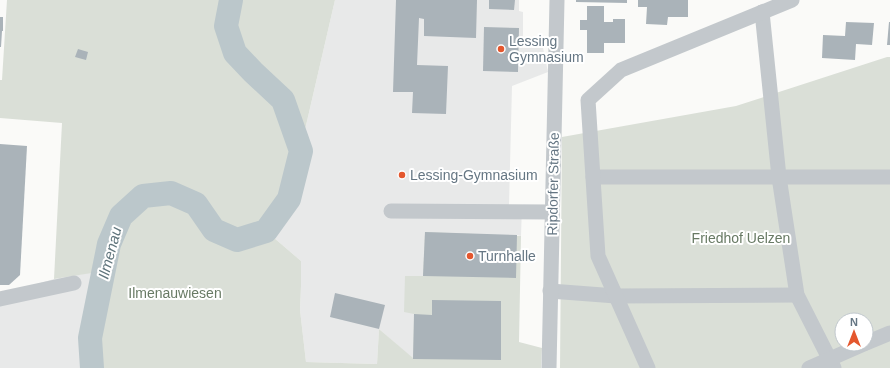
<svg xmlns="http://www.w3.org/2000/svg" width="890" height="368" viewBox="0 0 890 368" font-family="Helvetica,sans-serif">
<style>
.built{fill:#e8e9e9}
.green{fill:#dadfd7;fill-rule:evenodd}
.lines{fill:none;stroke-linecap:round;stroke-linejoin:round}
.river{stroke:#bbc7cb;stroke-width:24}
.building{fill:#aab3b9}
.minor{stroke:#c3c8cc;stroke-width:15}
.poi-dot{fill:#e4572e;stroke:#fff;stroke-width:1.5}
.labels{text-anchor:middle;stroke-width:4;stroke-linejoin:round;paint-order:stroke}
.poi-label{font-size:14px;fill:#657683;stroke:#fff;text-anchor:start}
.street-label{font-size:14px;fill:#657683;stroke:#fff}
.park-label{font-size:14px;fill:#687a64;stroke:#fff}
.water-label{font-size:15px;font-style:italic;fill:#60757c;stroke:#fff}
</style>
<rect width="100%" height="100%" fill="#fafaf8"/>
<!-- built -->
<g class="built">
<path d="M335,0H519V11L523,12V48H543L548,72L512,86L509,205L522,206L521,236L517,235L423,276H406L414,314L413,359L379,329L377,364L306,362L300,310L301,286V261L266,231L289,199Z"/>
<path d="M104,270L90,338L92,368H0V295L54,279Z"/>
</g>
<!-- green -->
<g class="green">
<path d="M7,0H335L289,199L266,231L301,261V286L300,310L306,362L377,364L379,329L413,358L414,314L404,312L405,276H423L425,232L521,236L519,342L542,348L541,368H92L90,338L104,271L54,279L62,123L0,118V80H2Z"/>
<path d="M887,57H890V368H560L562,137L736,106ZM842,320H866V344H842Z"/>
</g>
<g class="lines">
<!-- river -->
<path class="river" d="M92,368L90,338L109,244L121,216L143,196L171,193L196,204L214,230L237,240L266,231L289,199L301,151L283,100L253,72L235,53L226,26L231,0"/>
</g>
<!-- building -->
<g class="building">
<path d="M396,0H477L476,38L424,36V19L419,18L417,65L448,66L446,114L412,113L413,92H393Z"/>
<path d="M489,0H515L514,10L489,9Z"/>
<path d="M576,0H627V3L576,2Z"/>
<path d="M638,0H688V17H668L667,25L646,24L647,7H638Z"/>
<path d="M587,6H604V22H613V19H625V43H604V53H587V30H580V20H587Z"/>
<path d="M0,17H3V31H2L1,47H0Z"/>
<path d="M846,22L874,23L872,45L856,44L855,60L822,58L823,35L845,36Z"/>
<path d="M889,22H890V45H887Z"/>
<path d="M484,27L519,28L518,72L483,71Z"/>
<path d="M78,49L88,52L86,60L75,57Z"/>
<path d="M0,144L27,146L20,275L9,285H0Z"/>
<path d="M425,232L517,235L516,278L423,276Z"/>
<path d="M335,293L385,305L379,329L330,317Z"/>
<path d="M432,300L501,301V360L413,359L414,314L432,315Z"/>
</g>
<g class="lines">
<!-- minor -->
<g class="minor">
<path d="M762,12L779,177L797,295L834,368"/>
<path d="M593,177H890"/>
<path d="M391,211L552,212"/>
<path d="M550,291L616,296L797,295"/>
<path d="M0,299L74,283"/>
<path d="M866,343L890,333"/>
<path d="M549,368L557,0"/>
<path d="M648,368L598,256L588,100L621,70L792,0"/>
<path d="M809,368L864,344"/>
</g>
</g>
<!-- markers -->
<g class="poi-dot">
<circle cx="501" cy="49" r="4"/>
<circle cx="402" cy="175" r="4"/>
<circle cx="470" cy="256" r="4"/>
</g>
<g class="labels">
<!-- poi labels -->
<g class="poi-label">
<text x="509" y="46">Lessing<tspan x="509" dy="16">Gymnasium</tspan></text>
<text x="410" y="180">Lessing-Gymnasium</text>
<text x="478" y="261">Turnhalle</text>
</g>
<!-- street labels -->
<g class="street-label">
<text transform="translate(553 184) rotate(-89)" y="5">Ripdorfer Straße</text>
</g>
<!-- park labels -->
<g class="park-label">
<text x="741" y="243">Friedhof Uelzen</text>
<text x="175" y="298">Ilmenauwiesen</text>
</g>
<!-- water labels -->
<g class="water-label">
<text transform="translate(110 253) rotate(-75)" y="5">Ilmenau</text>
</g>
</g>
<!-- north arrow -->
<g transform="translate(854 332)"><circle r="19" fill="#ffffff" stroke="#c1c8cd"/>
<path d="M0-3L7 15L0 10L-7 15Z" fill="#e4572e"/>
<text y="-6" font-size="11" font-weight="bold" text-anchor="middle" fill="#657683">N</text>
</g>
</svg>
